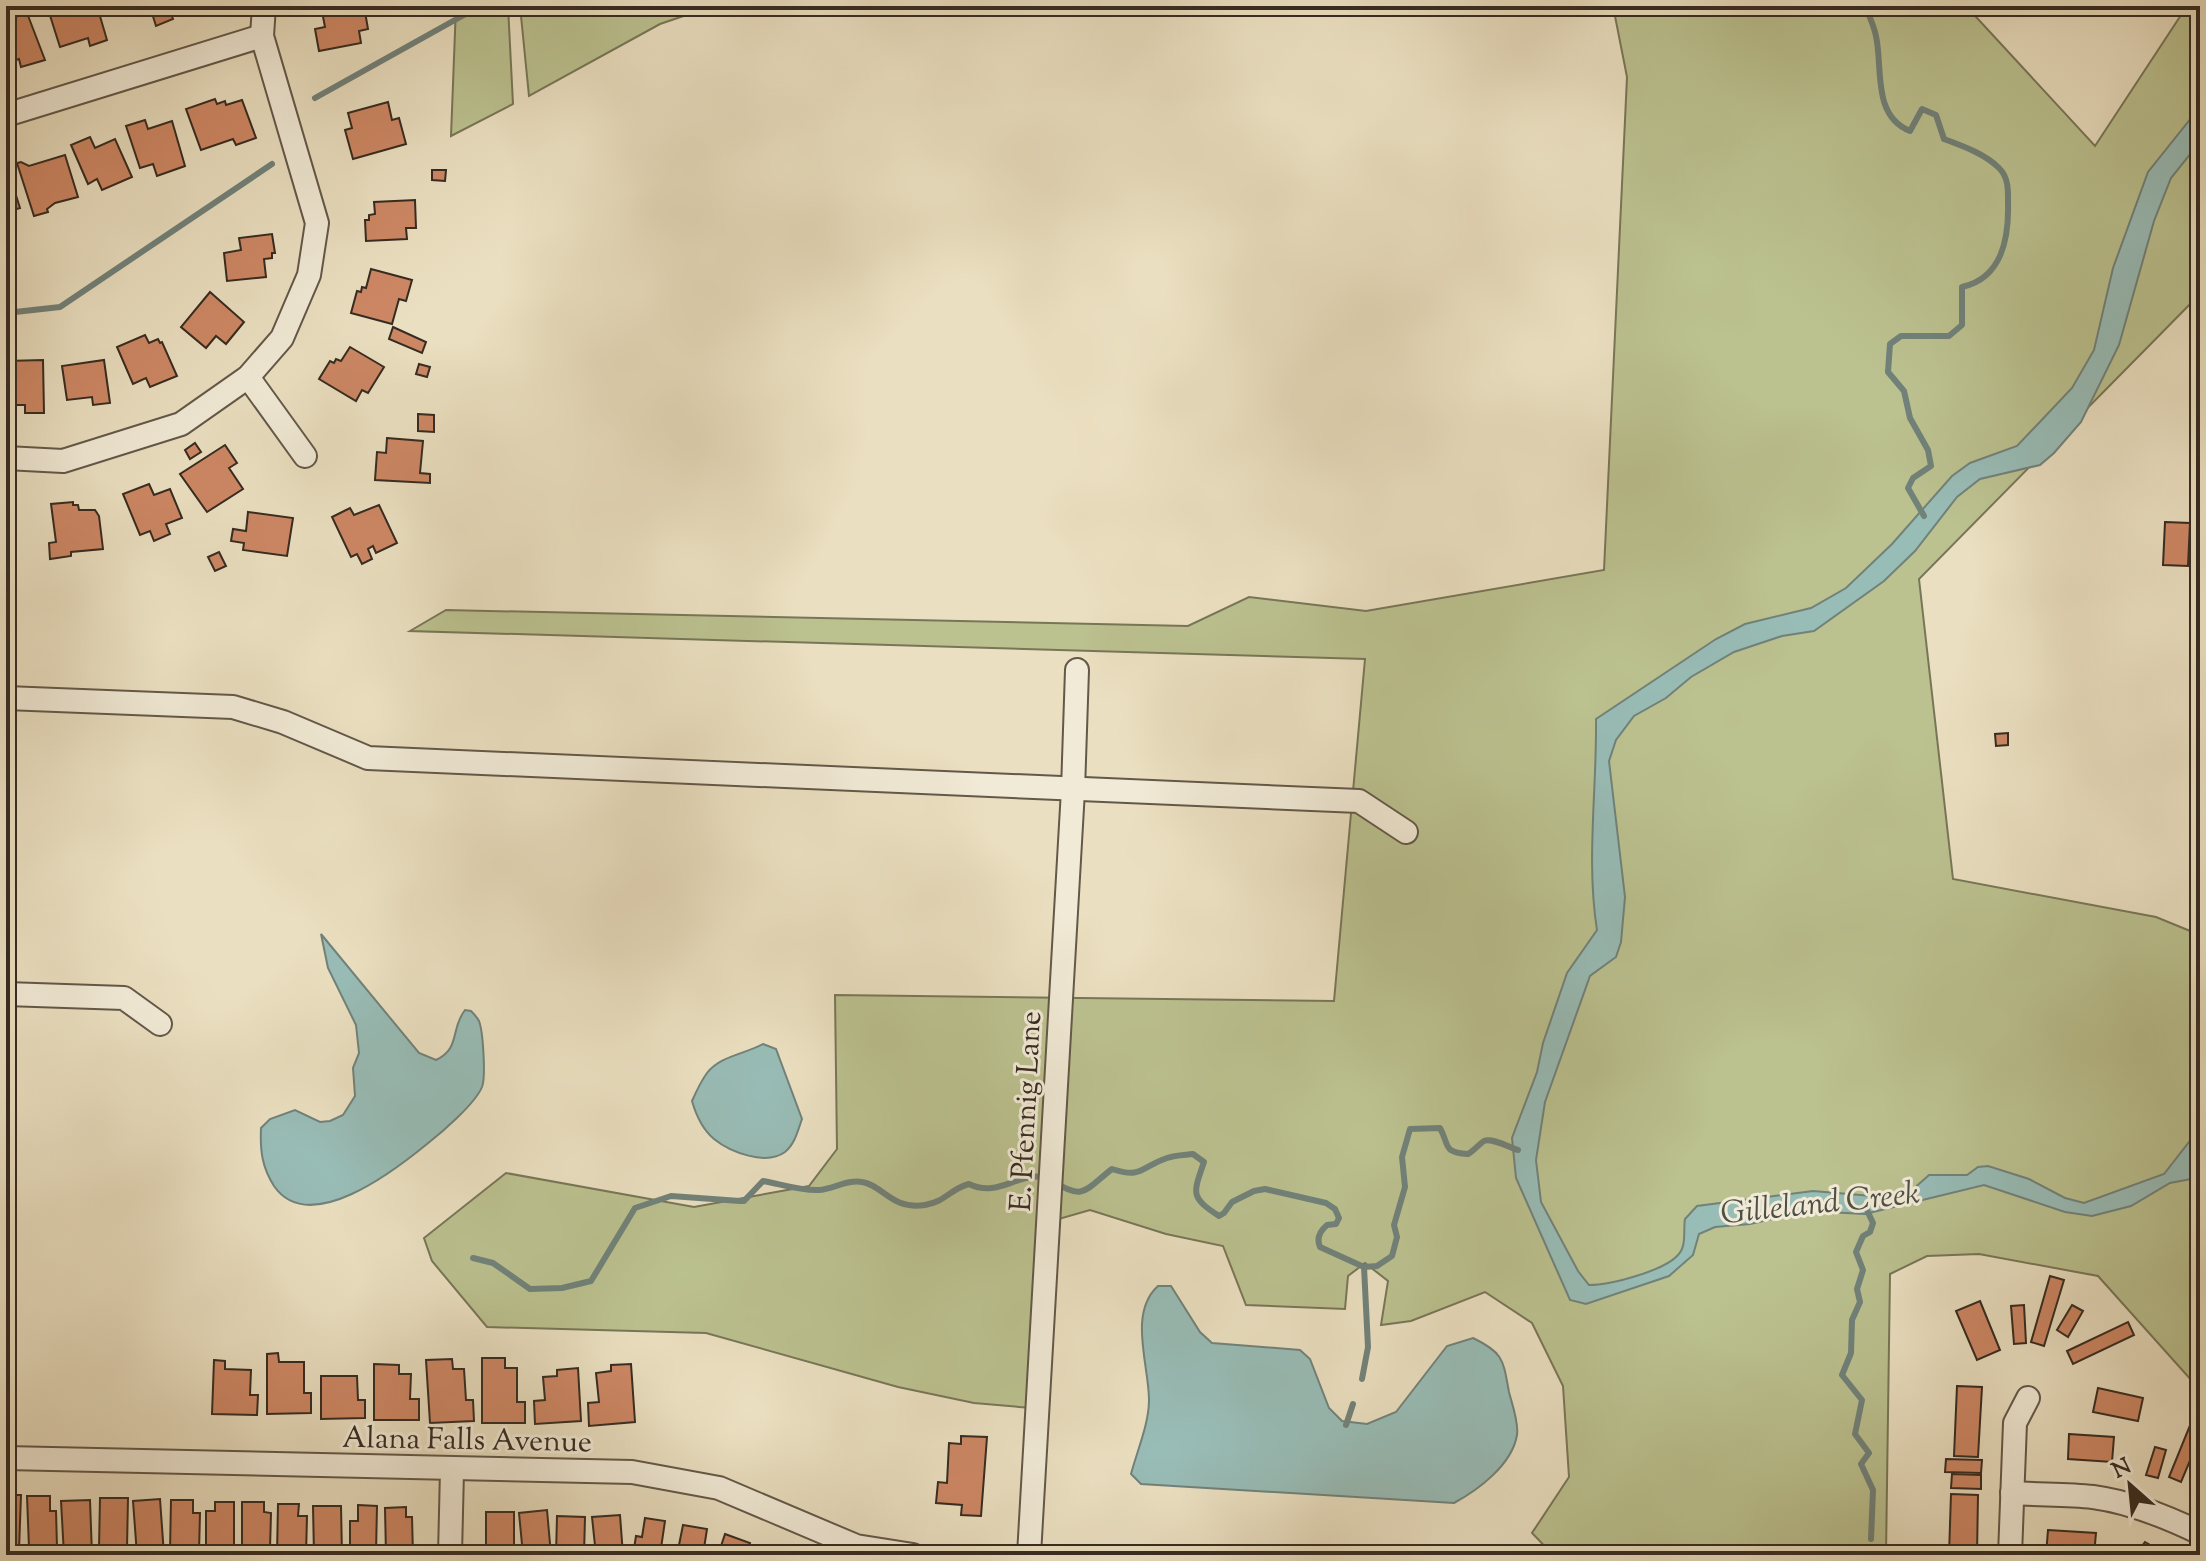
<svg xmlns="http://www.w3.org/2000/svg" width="2206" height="1561" viewBox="0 0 2206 1561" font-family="'Sorts Mill Goudy',serif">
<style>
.green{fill:#bbc18f;stroke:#787658;stroke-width:2}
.water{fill:#98bcb6;stroke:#71827a;stroke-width:2}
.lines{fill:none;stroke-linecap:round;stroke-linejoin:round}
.stream{stroke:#71827a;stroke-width:6}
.building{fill:#cd8764;stroke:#362b21;stroke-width:2}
.minor-casing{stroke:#635849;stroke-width:26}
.minor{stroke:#f1ead6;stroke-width:22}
.labels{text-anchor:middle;stroke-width:6;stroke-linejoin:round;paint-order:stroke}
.street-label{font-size:30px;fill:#362b21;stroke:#f1ead6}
.water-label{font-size:32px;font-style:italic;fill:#4e4f46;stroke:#f1ead6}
</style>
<rect width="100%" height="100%" fill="#eadfc0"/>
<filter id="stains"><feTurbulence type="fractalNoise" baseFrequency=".0025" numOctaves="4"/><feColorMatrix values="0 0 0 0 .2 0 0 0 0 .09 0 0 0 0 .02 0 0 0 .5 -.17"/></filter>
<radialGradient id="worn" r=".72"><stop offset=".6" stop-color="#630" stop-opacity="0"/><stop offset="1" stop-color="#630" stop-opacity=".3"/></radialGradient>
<!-- green -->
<g class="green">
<path d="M456,6H508L513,104L451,136Z"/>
<path d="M520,6H713L660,24L529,96Z"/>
<path d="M1613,6H1966L2095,146L2187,6H2200V294L1919,579L1953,879L2156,917L2200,935V1390L2098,1276L1979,1254L1927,1256L1890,1274L1886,1555H1553L1532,1533L1569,1477L1563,1386L1532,1323L1485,1292L1411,1321L1381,1325L1388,1281L1365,1263L1348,1276L1345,1309L1246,1305L1223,1246L1166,1234L1090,1210L1055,1220L1031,1408L974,1403L898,1387L706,1333L487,1327L432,1261L424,1238L506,1173L694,1207L809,1186L837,1149L835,995L1334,1001L1365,659L410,631L446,610L1188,626L1249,597L1366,611L1604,570L1627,77Z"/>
</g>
<!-- water -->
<g class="water">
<path d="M2200,111V142L2171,178L2154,221L2119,345L2081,422L2054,453L2040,465L1980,479L1957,497L1915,551L1884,581L1814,631L1782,636L1734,652L1691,677L1666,698L1634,716L1616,740L1609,761L1625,897L1621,942L1616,957L1590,976L1545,1102L1536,1160L1541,1202L1578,1271L1589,1285C1610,1285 1664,1271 1678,1255C1687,1246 1683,1230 1685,1219L1697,1206L1813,1191L1884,1197L1911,1191L1929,1175H1967L1978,1167L1988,1166L2029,1179L2065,1198L2084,1203L2164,1174L2200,1128V1168L2191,1179L2170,1183L2131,1206L2092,1216L2065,1212L1984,1185L1865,1214L1807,1211L1750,1224L1715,1227L1699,1234L1693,1255L1669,1276L1586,1304L1570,1300L1516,1178L1512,1138L1537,1072L1543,1043L1567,973L1597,930C1586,861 1597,789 1596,719L1716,639L1745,624L1811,608L1846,588L1892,544L1952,476L1970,463L2017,446L2072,388L2094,350L2113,268L2148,172L2192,117Z"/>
<path d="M321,934L419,1053L436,1060C461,1048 450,1029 465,1010L471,1011C474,1014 477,1017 479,1021C483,1031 486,1077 482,1087C475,1104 441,1133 427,1144C394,1171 309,1237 274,1186C262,1167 260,1151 261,1128L270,1119L295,1110L320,1122L330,1121L343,1115L355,1096L353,1068L359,1053L356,1025L328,968Z"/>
<path d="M763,1044L776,1049L802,1119C798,1130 795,1144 785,1152C766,1166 730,1152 714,1139C702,1129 696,1115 692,1101C696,1092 701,1081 707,1073C720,1056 745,1054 763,1044Z"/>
<path d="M1158,1286H1171L1200,1332L1212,1343L1300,1350L1310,1359L1329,1408L1342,1421L1367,1424L1396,1412L1447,1346L1473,1338C1504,1353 1503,1360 1509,1392C1512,1404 1519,1423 1517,1435C1512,1465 1478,1490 1454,1503L1141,1484L1131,1474C1137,1451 1149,1424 1149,1400C1149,1365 1128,1313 1158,1286Z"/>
</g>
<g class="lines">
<!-- stream -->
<g class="stream">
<path d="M1865,6C1869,15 1874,26 1876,36C1883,68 1872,116 1910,131L1922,109L1936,115L1944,139C1963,146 1985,154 1999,168C2009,178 2008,191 2008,203C2009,239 2002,278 1962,287V325L1949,336H1901L1890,344L1888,372L1904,391L1910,418L1928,450L1931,466L1913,478L1908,488L1924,516"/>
<path d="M315,98L480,6"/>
<path d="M6,313L60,307L272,164"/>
<path d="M1055,1182C1084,1202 1087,1188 1112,1169C1143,1179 1140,1167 1167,1158C1175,1155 1185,1155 1193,1154L1204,1162C1193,1194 1190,1197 1219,1216L1224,1213L1232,1202L1254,1191L1265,1189L1326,1203L1335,1209L1339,1218L1336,1224L1327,1225C1320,1231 1316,1238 1320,1247L1364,1267L1377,1266L1392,1256L1397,1237L1394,1225L1405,1187L1402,1157L1410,1129L1440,1128C1450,1146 1442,1152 1468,1154C1474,1151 1479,1144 1484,1141C1491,1137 1511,1148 1518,1150"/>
<path d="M1865,1206L1873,1223L1870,1232L1863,1236L1856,1252L1863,1270L1857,1289L1860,1302L1852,1320L1851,1353L1842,1375L1862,1400L1855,1434L1869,1453L1861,1464L1873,1490L1871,1539"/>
<path d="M473,1258L493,1263L530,1289L562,1288L591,1281L635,1208L671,1196L740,1201H744L763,1181C780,1184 801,1191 819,1190C833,1189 848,1179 862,1182C883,1185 891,1210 925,1205C945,1202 950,1189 969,1184C998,1198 1016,1173 1045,1177"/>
<path d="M1362,1379L1368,1347L1364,1267"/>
<path d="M1346,1425L1353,1404"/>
</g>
</g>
<!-- building -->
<g class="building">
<path d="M47,6H97L107,40L90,46L88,38L60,47Z"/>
<path d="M124,6H168L173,19L156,26L150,7L127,16Z"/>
<path d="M321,6H364L368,29L359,31L361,43L319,51L315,29L325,27Z"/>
<path d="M27,13L45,60L21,67L19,59L6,63V20Z"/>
<path d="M215,99L217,104L225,101L226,105L242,100L256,138L236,145L233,139L201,150L186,109Z"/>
<path d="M388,102L392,120L399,118L406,144L353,159L345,130L352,128L348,113Z"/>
<path d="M145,120L148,129L172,121L185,166L157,176L153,164L140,168L126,126Z"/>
<path d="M90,137L95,148L115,139L132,177L102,190L97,179L88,184L71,145Z"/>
<path d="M65,155L78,197L55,203L47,209L48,212L34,216L17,163L21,162L29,166Z"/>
<path d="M432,170H446L445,181L432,180Z"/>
<path d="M9,173L20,208L6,212V174Z"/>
<path d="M415,200L416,228H406L407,239L366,241L365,220H369V215L375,214L374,202Z"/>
<path d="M272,234L275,253H272V258L264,259L266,277L227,281L224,253L241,250L239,238Z"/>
<path d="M371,269L412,280L406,301L399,299L392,324L351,313L357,291L361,292L362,287L366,288Z"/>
<path d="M210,292L244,322L226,344L216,336L206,348L181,327Z"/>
<path d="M393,327L426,342L422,353L389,339Z"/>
<path d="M145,335L149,343L158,339L160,343L162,342L177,376L150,387L146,378L133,384L117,347Z"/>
<path d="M350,347L384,367L368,393L362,390L356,401L319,379L330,361L334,363L336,359L341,361Z"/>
<path d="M43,360L44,413H25V405H6V361Z"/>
<path d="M104,360L110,403L93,405L92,397L67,400L62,366Z"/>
<path d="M419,364L430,367L427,377L416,374Z"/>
<path d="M418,414L434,415V432L418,431Z"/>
<path d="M2196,418H2200V485H2193Z"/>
<path d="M387,438L423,441L420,473L430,474V483L375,480L377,452L386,453Z"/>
<path d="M195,443L201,452L190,459L185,450Z"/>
<path d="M225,445L237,463L229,468L243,489L207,512L180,474Z"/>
<path d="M149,484L154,495L170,489L182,518L166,524L170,534L154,541L150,531L140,535L123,494Z"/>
<path d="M2193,489H2200V505H2192Z"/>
<path d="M73,502V505H78L79,510H95L99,516L103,549L71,552V556L50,559L49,543L56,542L51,504Z"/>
<path d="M379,505L397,543L376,553L373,546L368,549L372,559L362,564L357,554L351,557L332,517L350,508L354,515Z"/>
<path d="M248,512L293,518L287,556L243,550L244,543L231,541L233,529L246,531Z"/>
<path d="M2165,522L2190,523L2188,566L2163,565Z"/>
<path d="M219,552L226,566L215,571L208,557Z"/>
<path d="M2008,733V745L1996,746L1995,734Z"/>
<path d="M2050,1276L2064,1280L2044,1346L2031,1342Z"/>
<path d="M1980,1301L2000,1350L1977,1360L1956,1311Z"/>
<path d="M2024,1305L2026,1343L2014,1344L2011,1306Z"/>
<path d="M2072,1305L2083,1311L2068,1337L2057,1330Z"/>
<path d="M2128,1322L2134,1335L2073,1364L2067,1351Z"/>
<path d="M278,1353L279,1362H304V1393H311V1413L267,1414V1354Z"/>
<path d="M482,1358H505V1368H517V1402H525V1423H482Z"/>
<path d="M452,1359L453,1369H464L466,1400H473L474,1421L430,1423L426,1360Z"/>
<path d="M214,1360L225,1361V1369L251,1370L250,1395H258L257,1415L212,1414Z"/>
<path d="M374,1364L399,1365V1374H411L410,1399H419V1420H374Z"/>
<path d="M631,1364L635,1422L589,1426L588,1403L599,1402L596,1373L611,1371V1365Z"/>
<path d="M578,1368L581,1421L535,1424L534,1401L545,1400L543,1377L557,1376V1370Z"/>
<path d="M321,1376H357L358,1400H365V1418L321,1419Z"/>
<path d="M1957,1386L1982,1387L1978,1457L1954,1456Z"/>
<path d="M2098,1388L2143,1398L2138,1421L2093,1412Z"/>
<path d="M2195,1413L2200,1415V1437L2181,1482L2169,1477Z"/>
<path d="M2069,1434L2114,1437L2112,1462L2068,1459Z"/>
<path d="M961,1436L987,1437L981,1516L961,1515L962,1505L936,1503L938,1482L947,1483L949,1443L961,1444Z"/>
<path d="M2155,1447L2166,1450L2158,1478L2146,1475Z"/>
<path d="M1946,1459L1982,1460L1981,1473L1945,1472Z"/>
<path d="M1952,1474L1981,1475V1489L1951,1488Z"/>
<path d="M1951,1494L1978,1495L1977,1555H1949Z"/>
<path d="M6,1495H21L19,1550L7,1549V1554Z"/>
<path d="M27,1496H50V1511H56L57,1547L29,1548Z"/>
<path d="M100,1498H128L127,1548H99Z"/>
<path d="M160,1499L164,1555H137L133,1501Z"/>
<path d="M90,1500L92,1555H64L61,1501Z"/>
<path d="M171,1500H193V1513H200L199,1552H170Z"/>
<path d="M215,1502H234V1555H206V1511H215Z"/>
<path d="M242,1502H264V1512L271,1513L270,1549L254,1548V1555H242Z"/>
<path d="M278,1504H299L298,1516H307L306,1555H277Z"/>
<path d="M358,1505L377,1506L376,1553L350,1552V1521H358Z"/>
<path d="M313,1506H341L342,1555H314Z"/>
<path d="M406,1507V1517H412L413,1555H386L385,1508Z"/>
<path d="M547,1510L551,1555H523L519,1513Z"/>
<rect x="486" y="1512" width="28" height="43"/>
<path d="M620,1515L623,1555H596L592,1517Z"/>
<path d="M557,1516L585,1517L584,1555H556Z"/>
<path d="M645,1518L665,1521L660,1555H633L636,1536L642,1537Z"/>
<path d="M683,1525L707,1529L703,1555H677Z"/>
<path d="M2048,1530L2096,1533L2094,1555H2046Z"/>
<path d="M725,1534L750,1543L746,1555H718Z"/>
<path d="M2145,1542L2159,1550L2166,1555H2141L2137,1553Z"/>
</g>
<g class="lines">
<!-- minor casing -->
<g class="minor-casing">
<g id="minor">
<path d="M6,115L262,36"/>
<path d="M248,377L305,456"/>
<path d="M6,458L63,461L181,424L248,377L282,338L309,275L317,223L262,36L264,6"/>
<path d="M6,698L233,707L283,722L368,758L1359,801L1406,832"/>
<path d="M6,994L124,998L160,1024"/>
<path d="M6,1458L632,1472L719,1488L856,1546L913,1555"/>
<path d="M2012,1493C2039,1495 2067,1494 2093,1497C2131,1502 2167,1517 2200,1533"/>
<path d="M450,1555L452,1470"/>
<path d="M1029,1555L1073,790L1077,670"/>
<path d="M2010,1555L2015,1423L2028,1398"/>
</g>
</g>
<!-- minor -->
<use href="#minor" class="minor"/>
</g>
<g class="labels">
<!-- street labels -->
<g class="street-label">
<text transform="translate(1025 1111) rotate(-87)" y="10">E. Pfennig Lane</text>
<text transform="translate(467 1439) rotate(1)" y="10">Alana Falls Avenue</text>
</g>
<!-- water labels -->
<g class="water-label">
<text transform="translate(1820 1202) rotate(-6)" y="11">Gilleland Creek</text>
</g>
</g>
<!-- margin -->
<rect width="2206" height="1561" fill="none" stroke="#eadfc0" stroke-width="32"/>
<rect x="8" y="8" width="2190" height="1545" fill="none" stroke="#362b21" stroke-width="4"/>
<rect x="16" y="16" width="2174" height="1529" fill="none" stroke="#362b21" stroke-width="2"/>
<!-- north arrow -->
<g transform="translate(2130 1485) rotate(333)" stroke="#f1ead6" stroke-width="6" paint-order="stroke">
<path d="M0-6L14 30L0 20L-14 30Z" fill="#362b21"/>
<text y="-12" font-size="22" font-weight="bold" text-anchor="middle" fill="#362b21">N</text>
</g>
<rect width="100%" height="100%" filter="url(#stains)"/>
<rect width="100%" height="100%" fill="url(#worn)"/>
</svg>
